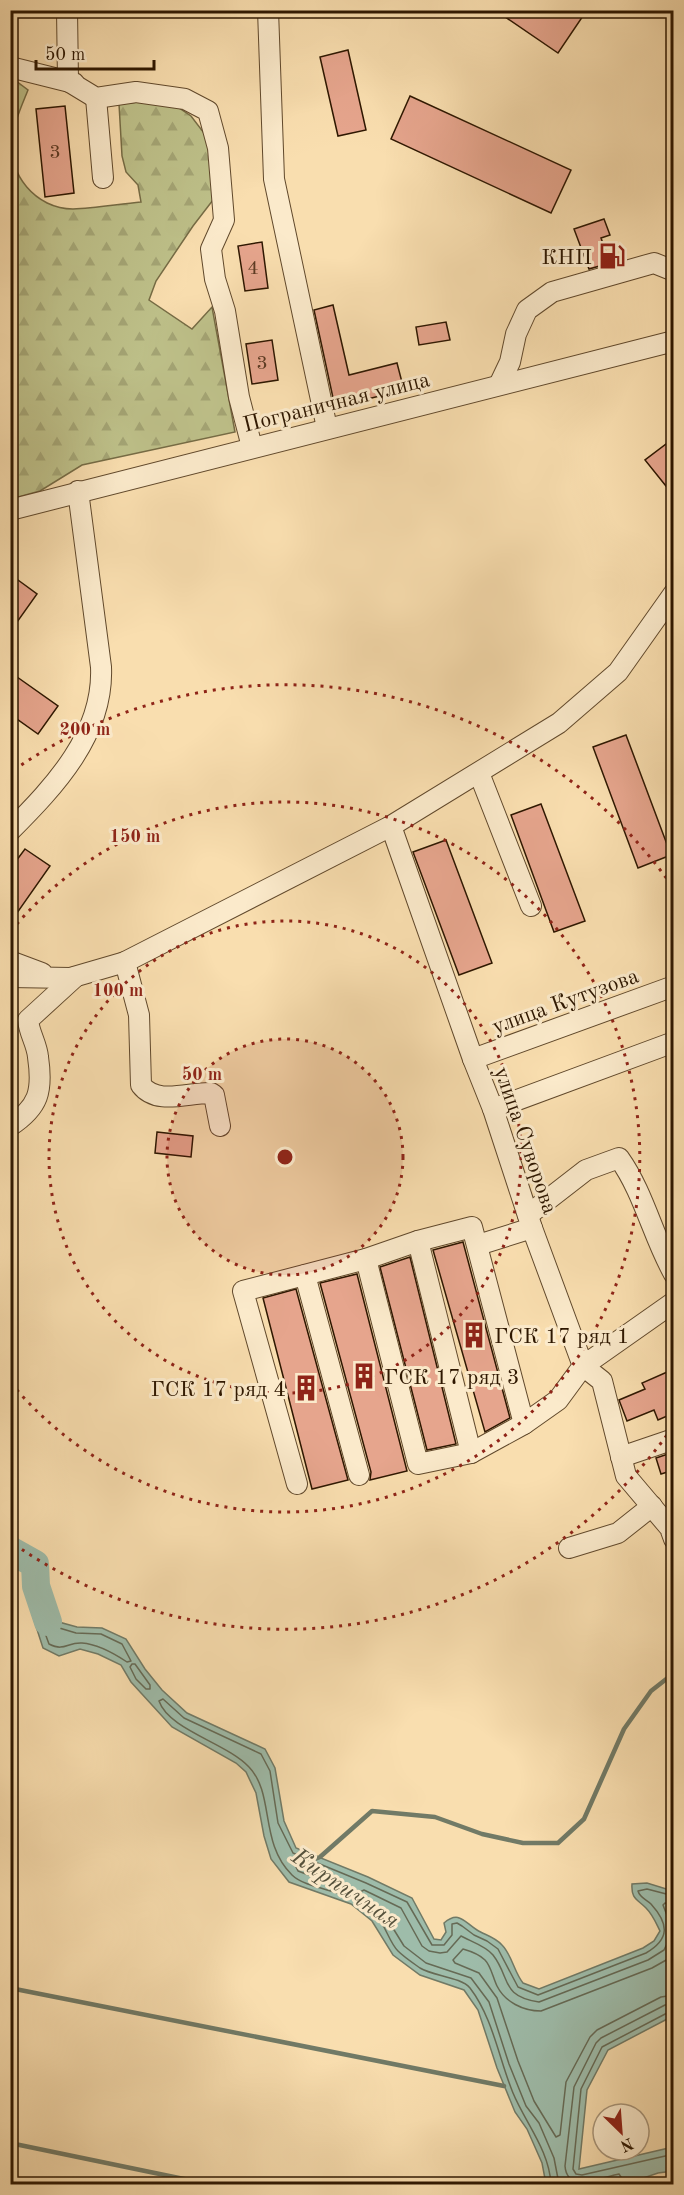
<svg xmlns="http://www.w3.org/2000/svg" width="684" height="2195" viewBox="0 0 684 2195" font-family="'Old Standard TT',serif">
<style>
.forest{fill:url(#forest-firs);stroke:#766c45;stroke-width:1.5}
.water{fill:#9ebcaa;stroke:#717a66;stroke-width:1.5}
.lines{fill:none;stroke-linecap:round;stroke-linejoin:round}
.shore{stroke:#666a55;stroke-width:1.5}
.stream{stroke:#717a66;stroke-width:4.5}
.river{stroke:#9ebcaa;stroke-width:28}
.building{fill:#e6a58d;stroke:#2e1700;stroke-width:1.5}
.minor-casing{stroke:#61492c;stroke-width:22}
.minor{stroke:#fbeacb;stroke-width:20}
.ring{fill:none;stroke:#8f2418;stroke-width:3;stroke-dasharray:3 6}
.labels{text-anchor:middle;stroke-width:6;stroke-linejoin:round;paint-order:stroke}
.number-label{font-size:20px;fill:#5c3a23}
.poi-label{font-size:22px;fill:#2e1700;stroke:#fbeacb;text-anchor:end}
.street-label{font-size:22px;fill:#2e1700;stroke:#fbeacb}
.water-label{font-size:24px;font-style:italic;fill:#55513c;stroke:#fbeacb}
.centre{fill:#8f2418;stroke:#fbeacb;stroke-width:3}
.ring-label{font-size:18px;text-anchor:middle;font-weight:bold;fill:#8f2418;stroke:#fbeacb;stroke-width:6;stroke-linejoin:round;paint-order:stroke}
</style>
<defs>
<pattern id="forest-firs" width="22" height="20" patternUnits="userSpaceOnUse" patternTransform="scale(1.5)"><rect width="22" height="20" fill="#bec18a"/><path d="M5 1l3.5 6h-7zM16 11l3.5 6h-7z" fill="#a4a575"/></pattern>
</defs>
<rect width="100%" height="100%" fill="#f9deaf"/>
<filter id="stains"><feTurbulence type="fractalNoise" baseFrequency=".00333" numOctaves="4"/><feColorMatrix values="0 0 0 0 .2 0 0 0 0 .09 0 0 0 0 .02 0 0 0 .5 -.17"/></filter>
<radialGradient id="worn" r=".72"><stop offset=".6" stop-color="#630" stop-opacity="0"/><stop offset="1" stop-color="#630" stop-opacity=".3"/></radialGradient>
<!-- forest -->
<path class="forest" d="M11,81H16L28,90C22,105 14,122 12,138C7,174 36,209 73,209C95,208 119,204 141,202L138,185L126,172L122,156L119,104L148,101L176,106L191,116L204,133L212,154L213,200L193,226L156,281L149,300L192,329L212,307L235,432L82,465L40,491L11,499Z"/>
<!-- water -->
<path class="water" d="M36,1586L47,1599L59,1622L77,1627L102,1628L126,1639L145,1669L162,1690L187,1713L265,1749L275,1768L284,1821L296,1848L368,1877L412,1898L434,1939L441,1940L446,1932L444,1923C459,1910 464,1922 477,1930C485,1935 495,1937 502,1945C512,1955 514,1972 523,1983L539,1989L643,1948L654,1941L660,1931C656,1923 653,1915 646,1908C637,1899 631,1899 632,1884L647,1883L673,1891V2016L608,2050L587,2090L579,2169L673,2147V2171L658,2173L626,2184H546L542,2163L527,2129L515,2112L497,2068L478,2010L464,1990L420,1975L393,1955L372,1921L351,1904L289,1882L271,1859L264,1836L256,1793L246,1772L236,1763L172,1727L131,1682L121,1665L98,1654L80,1649L59,1656L43,1648L32,1614Z"/>
<g class="lines">
<!-- shore -->
<g class="shore">
<path d="M43,1606L56,1627L76,1633L101,1634L122,1644L131,1661L127,1662C115,1654 97,1644 82,1643C67,1642 65,1652 49,1644L38,1614L39,1607Z"/>
<path d="M132,1664H135L150,1685V1689H146L136,1679L130,1667Z"/>
<path d="M297,1864L342,1881L344,1885L340,1887L298,1871L296,1867Z"/>
<path d="M674,1953L668,1959L652,1968L541,2011C523,2011 505,2002 497,1986C493,1978 491,1966 485,1960C479,1954 470,1951 463,1949L453,1960L455,1963L479,1973L497,1998L518,2061L534,2101L556,2137L560,2135L566,2082L590,2037L597,2030L661,1997L674,1995"/>
<path d="M674,2011L669,2012L602,2047L581,2089L573,2169L576,2174L582,2175L674,2154"/>
<path d="M551,2184C549,2150 526,2124 513,2093C499,2059 493,2018 470,1988C461,1977 433,1976 420,1968C413,1963 404,1957 398,1951C389,1942 386,1926 377,1917C371,1911 362,1904 355,1900C339,1890 305,1888 292,1875C259,1843 275,1794 249,1767C227,1743 169,1730 159,1701L163,1699L184,1718L261,1754L270,1771L278,1823L293,1853L366,1883L407,1902L432,1945H444L452,1935V1924L457,1923L462,1926L474,1935L487,1941L498,1949L518,1987L538,1995L646,1953C670,1939 669,1924 651,1904C646,1899 640,1898 638,1891L647,1889L674,1896"/>
<path d="M559,2184L554,2158L539,2123L526,2106L509,2064L489,2002L471,1978L426,1963L404,1946L383,1912L361,1895L360,1892L364,1890L401,1908L422,1946L429,1951L440,1953L447,1952L461,1936C470,1941 486,1946 493,1955C511,1978 500,1996 539,2002L648,1960L664,1950L673,1931L663,1905L665,1903L674,1904"/>
<path d="M621,2184V2177L619,2174C602,2177 567,2194 565,2166L574,2087L596,2043L601,2038L665,2005L674,2004"/>
</g>
<!-- stream -->
<g class="stream">
<path d="M315,1859L320,1857L372,1811L435,1817L482,1834L523,1843H558L584,1819L624,1729L651,1691L674,1673"/>
<path d="M10,1988L504,2086"/>
<path d="M10,2143L208,2184"/>
</g>
<!-- river -->
<path class="river" d="M10,1550L35,1564L36,1586L48,1622"/>
</g>
<!-- building -->
<g class="building">
<path d="M495,10H587L558,53Z"/>
<path d="M348,50L366,130L338,136L320,57Z"/>
<path d="M410,96L571,170L551,213L391,139Z"/>
<path d="M65,106L74,193L45,197L36,109Z"/>
<path d="M604,219L610,235L601,238L610,263L589,269L574,229Z"/>
<path d="M262,242L268,288L245,291L238,246Z"/>
<path d="M333,305L349,375L397,363L404,390L335,407L314,310Z"/>
<path d="M446,322L450,340L419,345L416,327Z"/>
<path d="M272,340L278,380L252,384L246,344Z"/>
<path d="M674,438V496L645,460Z"/>
<path d="M18,580L37,594L10,632V591Z"/>
<path d="M10,672L58,706L38,734L10,714Z"/>
<path d="M626,735L671,855L638,868L593,747Z"/>
<path d="M541,804L585,921L554,932L511,815Z"/>
<path d="M446,840L492,963L459,975L413,852Z"/>
<path d="M25,849L50,866L10,923V869Z"/>
<path d="M157,1132L193,1136L191,1157L155,1153Z"/>
<path d="M463,1242L510,1418L485,1432L433,1250Z"/>
<path d="M410,1257L456,1444L427,1450L380,1267Z"/>
<path d="M357,1274L407,1471L370,1480L371,1472L320,1283Z"/>
<path d="M296,1289L348,1480L312,1489L263,1298Z"/>
<path d="M674,1369V1413L658,1420L654,1410L627,1421L619,1400L645,1389L642,1383Z"/>
<path d="M674,1452V1470L661,1474L656,1458Z"/>
</g>
<g class="lines">
<!-- minor casing -->
<g class="minor-casing">
<g id="minor">
<path d="M67,10L68,81L96,98L136,92L185,99L208,111L218,148L224,220L211,249L215,279L225,311L239,397L252,447"/>
<path d="M268,10L274,179L327,428"/>
<path d="M10,67L74,83"/>
<path d="M96,98L103,178"/>
<path d="M500,383L510,362L516,334L527,310L552,292L654,263L674,271"/>
<path d="M10,510L674,341"/>
<path d="M479,773L531,906"/>
<path d="M391,826L473,1059L493,1109L532,1228L583,1366L674,1302"/>
<path d="M10,831C55,786 104,734 101,667L78,491"/>
<path d="M10,961L42,973"/>
<path d="M125,962L139,1015L141,1085C157,1106 189,1092 211,1093L214,1095L220,1126"/>
<path d="M10,977L70,978L125,962L391,826L559,723L618,672L674,593"/>
<path d="M473,1059L674,986"/>
<path d="M493,1109L674,1042"/>
<path d="M10,1126C39,1107 43,1091 38,1057C37,1044 29,1033 28,1020L75,977"/>
<path d="M528,1215L586,1170L619,1158C644,1193 653,1237 674,1274"/>
<path d="M418,1241L471,1453"/>
<path d="M478,1245L532,1228"/>
<path d="M366,1259L418,1464L471,1453L524,1424L558,1400L583,1366L602,1381L626,1476L670,1528L674,1539"/>
<path d="M305,1275L359,1475"/>
<path d="M621,1457L674,1439"/>
<path d="M297,1484L243,1291L366,1259L418,1241L472,1227L524,1424"/>
<path d="M569,1548L618,1533L652,1506"/>
</g>
</g>
<!-- minor -->
<use href="#minor" class="minor"/>
</g>
<!-- distance rings -->
<circle cx="285" cy="1157" r="118" fill="#8f2418" fill-opacity=".12"/>
<g class="ring">
<circle cx="285" cy="1157" r="118"/>
<circle cx="285" cy="1157" r="236"/>
<path d="M11 931A355 355 0 1 1 11 1383"/>
<path d="M672 1428A473 473 0 0 1 14 1544M14 770A473 473 0 0 1 672 886"/>
</g>
<!-- icons -->
<defs>
<g id="fuel-bare" transform="scale(2.07)"><path d="M-5.5-6h7V0h2V4h1.3V-2.5L3-4.5l.8-.8L6-3V5H2.5V1h-1V6h-7ZM-4.2-4.7v3.2H.2V-4.7Z" fill="#8f2418" stroke="#fbeacb" stroke-width="2.5" paint-order="stroke"/></g>
<g id="building-bare" transform="scale(2.07)"><path d="M-4-6H4V6H1V3H-1V6H-4ZM-2.5-4.3h1.7v1.8h-1.7ZM.8-4.3h1.7v1.8H.8ZM-2.5-1h1.7V.8h-1.7ZM.8-1h1.7V.8H.8Z" fill="#8f2418" stroke="#fbeacb" stroke-width="2.5" paint-order="stroke"/></g>
</defs>
<g fill-rule="evenodd">
<use href="#fuel-bare" x="612" y="256"/>
<use href="#building-bare" x="474" y="1335"/>
<use href="#building-bare" x="364" y="1376"/>
<use href="#building-bare" x="306" y="1388"/>
</g>
<g class="labels">
<!-- number labels -->
<g class="number-label">
<text x="55" y="158">3</text>
<text x="253" y="274">4</text>
<text x="262" y="369">3</text>
</g>
<!-- poi labels -->
<g class="poi-label">
<text x="592" y="264">КНП</text>
<text x="494" y="1343" text-anchor="start">ГСК 17 ряд 1</text>
<text x="384" y="1384" text-anchor="start">ГСК 17 ряд 3</text>
<text x="286" y="1396">ГСК 17 ряд 4</text>
</g>
<!-- street labels -->
<g class="street-label">
<text transform="translate(336 401) rotate(-14)" y="8">Пограничная улица</text>
<text transform="translate(565 1000) rotate(-20)" y="8">улица Кутузова</text>
<text transform="translate(527 1140) rotate(71)" y="8">улица Суворова</text>
</g>
<!-- water labels -->
<g class="water-label">
<text transform="translate(346 1888) rotate(34)" y="8">Кирпичная</text>
</g>
</g>
<circle cx="285" cy="1157" r="9" class="centre"/>
<g class="ring-label">
<text x="85" y="735">200 m</text>
<text x="135" y="842">150 m</text>
<text x="118" y="996">100 m</text>
<text x="202" y="1080">50 m</text>
</g>
<!-- margin -->
<rect width="684" height="2195" fill="none" stroke="#f9deaf" stroke-width="36"/>
<rect x="12" y="12" width="660" height="2171" fill="none" stroke="#2e1700" stroke-width="3"/>
<rect x="18" y="18" width="648" height="2159" fill="none" stroke="#2e1700" stroke-width="1.5"/>
<!-- north arrow -->
<g transform="translate(621 2132) rotate(155)"><circle r="28" fill="#fbeacb" stroke="#a9967a" stroke-width="1.5"/>
<path d="M0-4.5L10 22L0 15L-10 22Z" fill="#8f2418"/>
<text y="-9" font-size="16" font-weight="bold" text-anchor="middle" fill="#2e1700">N</text>
</g>
<!-- scale -->
<path d="M36 60v9h118v-9" fill="none" stroke="#2e1700" stroke-width="3"/>
<text x="45" y="60" font-size="18" fill="#2e1700" stroke="#fbeacb" stroke-width="4.5" paint-order="stroke">50 m</text>
<rect width="100%" height="100%" filter="url(#stains)"/>
<rect width="100%" height="100%" fill="url(#worn)"/>
</svg>
